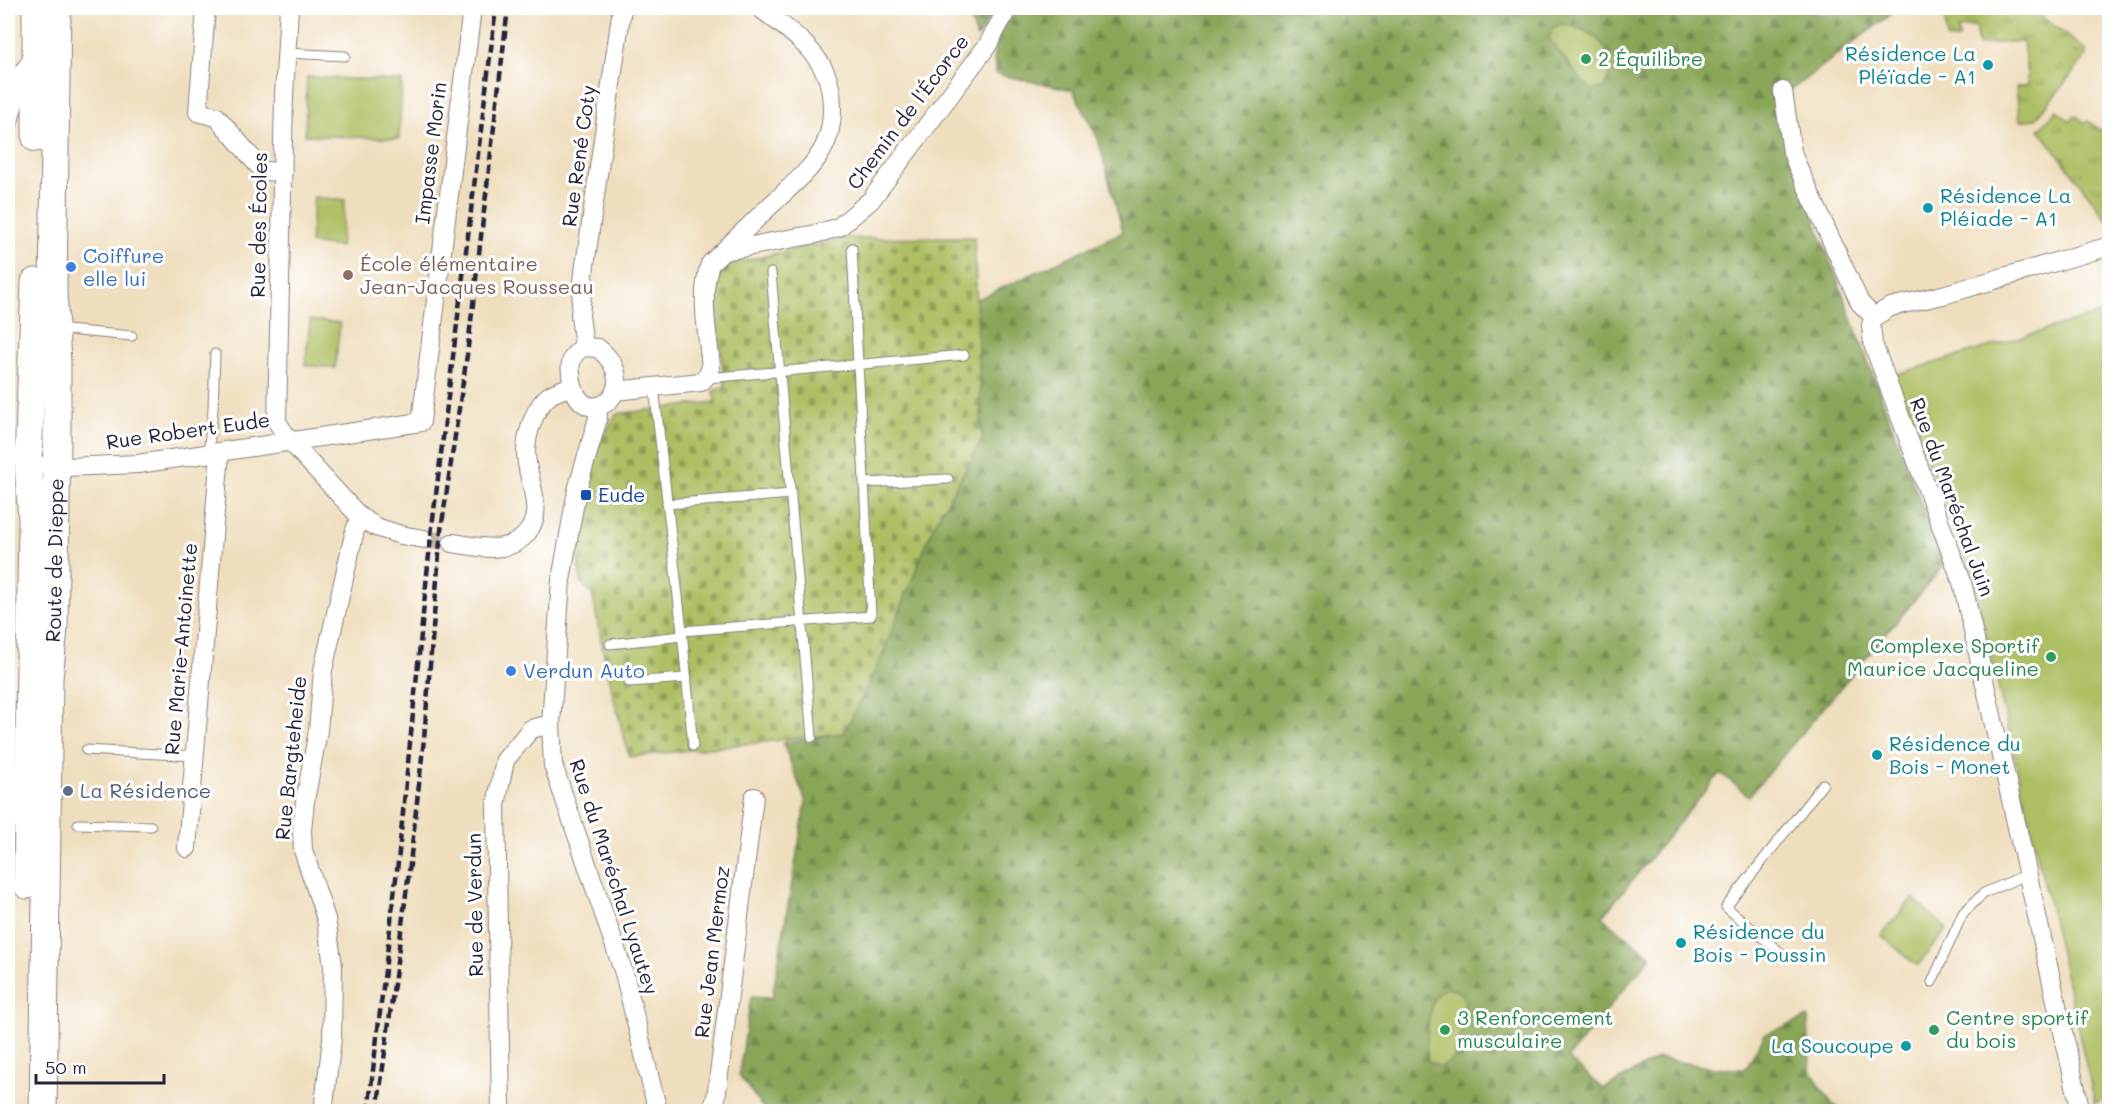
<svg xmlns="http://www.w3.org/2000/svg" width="2117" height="1119" viewBox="0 0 2117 1119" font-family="Mali,sans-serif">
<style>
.grass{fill:url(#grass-tufts);stroke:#68704f;stroke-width:1.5}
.forest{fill:url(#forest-firs);stroke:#56644a;stroke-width:1.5}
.cemetery{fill:url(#cemetery-stones);stroke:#68704f;stroke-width:1.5}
.park{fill:#adbf63;stroke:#68704f;stroke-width:1.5}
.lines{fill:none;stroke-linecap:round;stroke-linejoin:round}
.minor-tunnel{stroke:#c6b8a3;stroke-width:18;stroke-dasharray:18 9;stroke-linecap:butt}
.service-casing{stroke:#88807c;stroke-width:11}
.minor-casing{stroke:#88807c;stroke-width:20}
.secondary-casing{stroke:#88807c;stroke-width:29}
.service{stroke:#fff;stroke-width:9}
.minor{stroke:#fff;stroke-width:18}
.secondary{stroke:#fff;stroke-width:27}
.rail{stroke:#22223b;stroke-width:4.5;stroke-dasharray:9 4.5;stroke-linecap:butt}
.leisure-dot{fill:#2e9e5b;stroke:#fff;stroke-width:2}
.culture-dot{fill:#0f9aa8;stroke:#fff;stroke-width:2}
.shop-dot{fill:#3f7fe0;stroke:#fff;stroke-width:2}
.education-dot{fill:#8d6e63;stroke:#fff;stroke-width:2}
.transit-dot{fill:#1a4fb4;stroke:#fff;stroke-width:2}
.service-dot{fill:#5c6f8a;stroke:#fff;stroke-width:2}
.labels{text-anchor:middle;stroke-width:6;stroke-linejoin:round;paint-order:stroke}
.culture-label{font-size:20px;fill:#0d838f;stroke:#fff;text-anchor:start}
.leisure-label{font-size:20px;fill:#27864d;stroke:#fff;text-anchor:start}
.street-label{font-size:20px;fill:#22223b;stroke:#fff}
.shop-label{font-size:20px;fill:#366cbe;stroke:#fff;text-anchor:start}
.education-label{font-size:20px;fill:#785e54;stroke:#fff;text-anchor:start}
.transit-label{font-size:20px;fill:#164399;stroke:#fff;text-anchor:start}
.service-label{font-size:20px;fill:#4e5e75;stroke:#fff;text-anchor:start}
</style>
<defs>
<pattern id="grass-tufts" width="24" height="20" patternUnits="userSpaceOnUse" patternTransform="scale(1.5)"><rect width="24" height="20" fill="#adbf63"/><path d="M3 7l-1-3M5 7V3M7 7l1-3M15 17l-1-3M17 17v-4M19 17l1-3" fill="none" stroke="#8c9b53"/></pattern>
<pattern id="forest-firs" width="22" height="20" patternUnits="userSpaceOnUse" patternTransform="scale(1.5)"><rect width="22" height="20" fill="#8aa659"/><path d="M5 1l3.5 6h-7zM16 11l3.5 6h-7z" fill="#70874b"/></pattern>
<pattern id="cemetery-stones" width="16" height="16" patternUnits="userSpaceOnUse" patternTransform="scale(1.5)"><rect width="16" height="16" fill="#adbf63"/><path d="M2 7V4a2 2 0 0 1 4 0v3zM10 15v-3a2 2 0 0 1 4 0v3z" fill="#8c9b53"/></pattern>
</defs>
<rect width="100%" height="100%" fill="#fff"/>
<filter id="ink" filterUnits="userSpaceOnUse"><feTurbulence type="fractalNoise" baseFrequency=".0167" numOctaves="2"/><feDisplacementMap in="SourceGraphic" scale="12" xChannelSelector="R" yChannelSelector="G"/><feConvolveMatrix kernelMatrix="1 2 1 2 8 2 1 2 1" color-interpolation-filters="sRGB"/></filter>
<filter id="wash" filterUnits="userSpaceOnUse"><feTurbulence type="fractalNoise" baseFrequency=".008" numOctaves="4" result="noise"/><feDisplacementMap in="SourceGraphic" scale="24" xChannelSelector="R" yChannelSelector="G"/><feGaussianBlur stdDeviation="1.35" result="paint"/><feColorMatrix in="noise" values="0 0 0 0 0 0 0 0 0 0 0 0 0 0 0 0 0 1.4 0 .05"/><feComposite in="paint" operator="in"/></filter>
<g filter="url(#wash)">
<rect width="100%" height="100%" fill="#efdebd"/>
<!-- grass -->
<g class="grass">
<path d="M1944,8H2030L2086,50V56L2036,119L2020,121L2016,87L2028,85L2023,41L1978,45L1975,26L1958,29L1959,39L1947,40Z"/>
<path d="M2057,110L2070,121L2075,115L2085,123L2088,121L2100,131L2109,120V222L2039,129Z"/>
</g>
<!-- forest -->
<g class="forest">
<path d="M966,8H996L977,38Z"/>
<path d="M1010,8H1806L1825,15L1828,8H1899L1787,93L1808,201L1944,565L1749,796L1720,773L1602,917L1651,956L1568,1058L1604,1089L1658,1058L1713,1068L1745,1069L1765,1034L1808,1017L1810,1070L1832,1104L1844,1111L766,1112L739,1075L751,997L772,998L806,802L783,743L844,733L882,656L933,527L982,440L976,300L1123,232L1098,139L1073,90L995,74L994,53Z"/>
</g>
<!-- cemetery -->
<path class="cemetery" d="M974,237L982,440L933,527L882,656L844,733L629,757L608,675L592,593L581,583L576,538L589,477L599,444L616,414L715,402L714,390L725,388C723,364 712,299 719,279C721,272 725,269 730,264L846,238Z"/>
<!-- park -->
<g class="park">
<path d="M1563,24C1597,31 1621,51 1604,88L1593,90L1583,82L1549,39L1553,27Z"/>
<path d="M307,77L402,81L399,139L305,135Z"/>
<path d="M314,197L345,200L340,247L310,243Z"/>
<path d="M2109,311L2110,1096L2095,1103L1973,578L1894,375Z"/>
<path d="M310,320L340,323L335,368L305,365Z"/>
<path d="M1913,898L1947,929L1918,965L1915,964L1881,935Z"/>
<path d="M1446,988C1452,989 1459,990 1463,996C1469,1007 1460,1044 1454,1056C1452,1062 1446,1065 1440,1067L1428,1061C1425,1047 1428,1005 1438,993C1440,991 1444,990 1446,988Z"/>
</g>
</g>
<g filter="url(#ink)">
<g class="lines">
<!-- minor-tunnel -->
<path class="minor-tunnel" d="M424,539L452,543"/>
<!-- service casing -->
<g class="service-casing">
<g id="service">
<path d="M286,53L345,56"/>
<path d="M771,273L812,737"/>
<path d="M56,329L132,336"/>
<path d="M707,378L964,355"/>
<path d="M654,387L682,631L871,616L852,248"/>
<path d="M208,454L213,409L215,354"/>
<path d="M864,483L948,479"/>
<path d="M667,504L791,494"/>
<path d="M682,631L693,746"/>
<path d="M610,644L682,636"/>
<path d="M629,682L686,678"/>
<path d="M86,750L195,756"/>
<path d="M78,824L151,826"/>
<path d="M1781,953L1726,907L1823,784"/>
<path d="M1932,982L1963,913L1984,893L2028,874"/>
</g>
</g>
<!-- minor casing -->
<g class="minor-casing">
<g id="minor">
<path d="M206,8L198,112L217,117L263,171L283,172"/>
<path d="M289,8L284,95L277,422L289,440L360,517L376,527L401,535L424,539"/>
<path d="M1783,91L1792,152L1797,165L1860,303L1874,317"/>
<path d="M8,125L22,73L35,57H38"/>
<path d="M724,251L816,234L839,227L871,200L987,46L1008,8"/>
<path d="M1874,317L1871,325L1873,344L1962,582L2081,1112"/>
<path d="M1874,317L1890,307L1943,295L2110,246"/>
<path d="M584,347L580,315L584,272L622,8"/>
<path d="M584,347L598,348C651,391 577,441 571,374C569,361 573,353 584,347Z"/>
<path d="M615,391L701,382L708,375L711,367C708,334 699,296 710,264C731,244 752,223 773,203C792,185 818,165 827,140C834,120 834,92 825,72C812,45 783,26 760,8"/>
<path d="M597,406L598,418L577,490L561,580L551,724L553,765L624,973L658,1112"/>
<path d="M46,465L66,467L138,464L421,422L472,8"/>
<path d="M452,543C468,545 486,550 502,547C523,544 538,525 535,504C534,490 529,477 527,463C523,442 533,408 550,395C556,391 565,389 572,386"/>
<path d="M187,848L220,452"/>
<path d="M323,1112L332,1039L333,966L326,919L303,850L302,830L305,801L318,731L323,670L355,530L360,517"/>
<path d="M501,1112L496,805L505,760L531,729L551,724"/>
<path d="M711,1112L716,1098L754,797"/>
</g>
</g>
<!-- secondary casing -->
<g class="secondary-casing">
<g id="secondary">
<path d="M36,8V138"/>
<path d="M27,885L32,520L28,463L35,282"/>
<path id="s1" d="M43,1112L49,679L54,628L57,440V362L53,291L57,8"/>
</g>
</g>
<!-- service -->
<use href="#service" class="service"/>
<!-- minor -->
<use href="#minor" class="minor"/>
<!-- secondary -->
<use href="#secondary" class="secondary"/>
<!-- rail -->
<g class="rail">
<path d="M368,1112L398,862L431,535L496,8"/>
<path d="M377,1112L410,864L424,739L441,530L467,355L508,8"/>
</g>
</g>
</g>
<!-- markers -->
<g class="leisure-dot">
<circle cx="1586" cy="59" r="6"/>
<circle cx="2051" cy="657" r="6"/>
<circle cx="1445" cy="1030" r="6"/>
<circle cx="1934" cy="1030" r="6"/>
</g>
<g class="culture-dot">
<circle cx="1988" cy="65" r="6"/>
<circle cx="1928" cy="208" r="6"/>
<circle cx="1877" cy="755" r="6"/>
<circle cx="1681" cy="943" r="6"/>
<circle cx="1906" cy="1046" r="6"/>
</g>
<g class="shop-dot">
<circle cx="71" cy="267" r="6"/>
<circle cx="511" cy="671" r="6"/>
</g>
<circle class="education-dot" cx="348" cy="275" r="6"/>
<rect class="transit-dot" x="580" y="489" width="12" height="12" rx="3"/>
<circle class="service-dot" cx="68" cy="791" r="6"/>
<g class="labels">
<!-- culture labels -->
<g class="culture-label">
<text x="1976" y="61" text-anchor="end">Résidence La<tspan x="1976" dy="23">Pléïade - A1</tspan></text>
<text x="1940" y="203">Résidence La<tspan x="1940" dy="23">Pléiade - A1</tspan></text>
<text x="1889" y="751">Résidence du<tspan x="1889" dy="23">Bois - Monet</tspan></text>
<text x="1693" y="939">Résidence du<tspan x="1693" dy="23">Bois - Poussin</tspan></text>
<text x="1894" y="1053" text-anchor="end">La Soucoupe</text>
</g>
<!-- leisure labels -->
<g class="leisure-label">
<text x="1598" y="66">2 Équilibre</text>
<text x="2039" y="653" text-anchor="end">Complexe Sportif<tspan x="2039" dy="23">Maurice Jacqueline</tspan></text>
<text x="1457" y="1025">3 Renforcement<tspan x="1457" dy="23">musculaire</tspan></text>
<text x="1946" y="1025">Centre sportif<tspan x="1946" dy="23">du bois</tspan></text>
</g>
<!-- street labels -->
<g class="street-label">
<text transform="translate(908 112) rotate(-53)" y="7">Chemin de l'Écorce</text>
<text transform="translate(431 153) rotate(-83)" y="7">Impasse Morin</text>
<text transform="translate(579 156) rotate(-82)" y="7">Rue René Coty</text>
<text transform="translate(259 225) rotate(-89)" y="7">Rue des Écoles</text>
<text transform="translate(188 431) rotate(-8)" y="7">Rue Robert Eude</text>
<text transform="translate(1952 497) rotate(70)" y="7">Rue du Maréchal Juin</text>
<text dy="7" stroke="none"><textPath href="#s1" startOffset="552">Route de Dieppe</textPath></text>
<text transform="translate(181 649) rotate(-85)" y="7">Rue Marie-Antoinette</text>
<text transform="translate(291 758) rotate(-84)" y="7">Rue Bargteheide</text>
<text transform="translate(614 877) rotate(72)" y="7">Rue du Maréchal Lyautey</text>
<text transform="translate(475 905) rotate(-91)" y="7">Rue de Verdun</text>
<text transform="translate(712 952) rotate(-83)" y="7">Rue Jean Mermoz</text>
</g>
<!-- shop labels -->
<g class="shop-label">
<text x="83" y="263">Coiffure<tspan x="83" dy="23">elle lui</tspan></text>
<text x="523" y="678">Verdun Auto</text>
</g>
<!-- education labels -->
<g class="education-label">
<text x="360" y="271">École élémentaire<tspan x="360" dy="23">Jean-Jacques Rousseau</tspan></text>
</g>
<!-- transit labels -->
<g class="transit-label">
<text x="598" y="502">Eude</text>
</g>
<!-- service labels -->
<g class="service-label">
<text x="80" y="798">La Résidence</text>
</g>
</g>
<!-- margin -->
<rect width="2117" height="1119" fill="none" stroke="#fff" stroke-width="30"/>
<!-- scale -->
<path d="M36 1074v9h128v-9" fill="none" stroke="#22223b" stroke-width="3"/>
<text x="45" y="1074" font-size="18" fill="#22223b" stroke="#ffffff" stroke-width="4.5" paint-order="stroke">50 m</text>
</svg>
